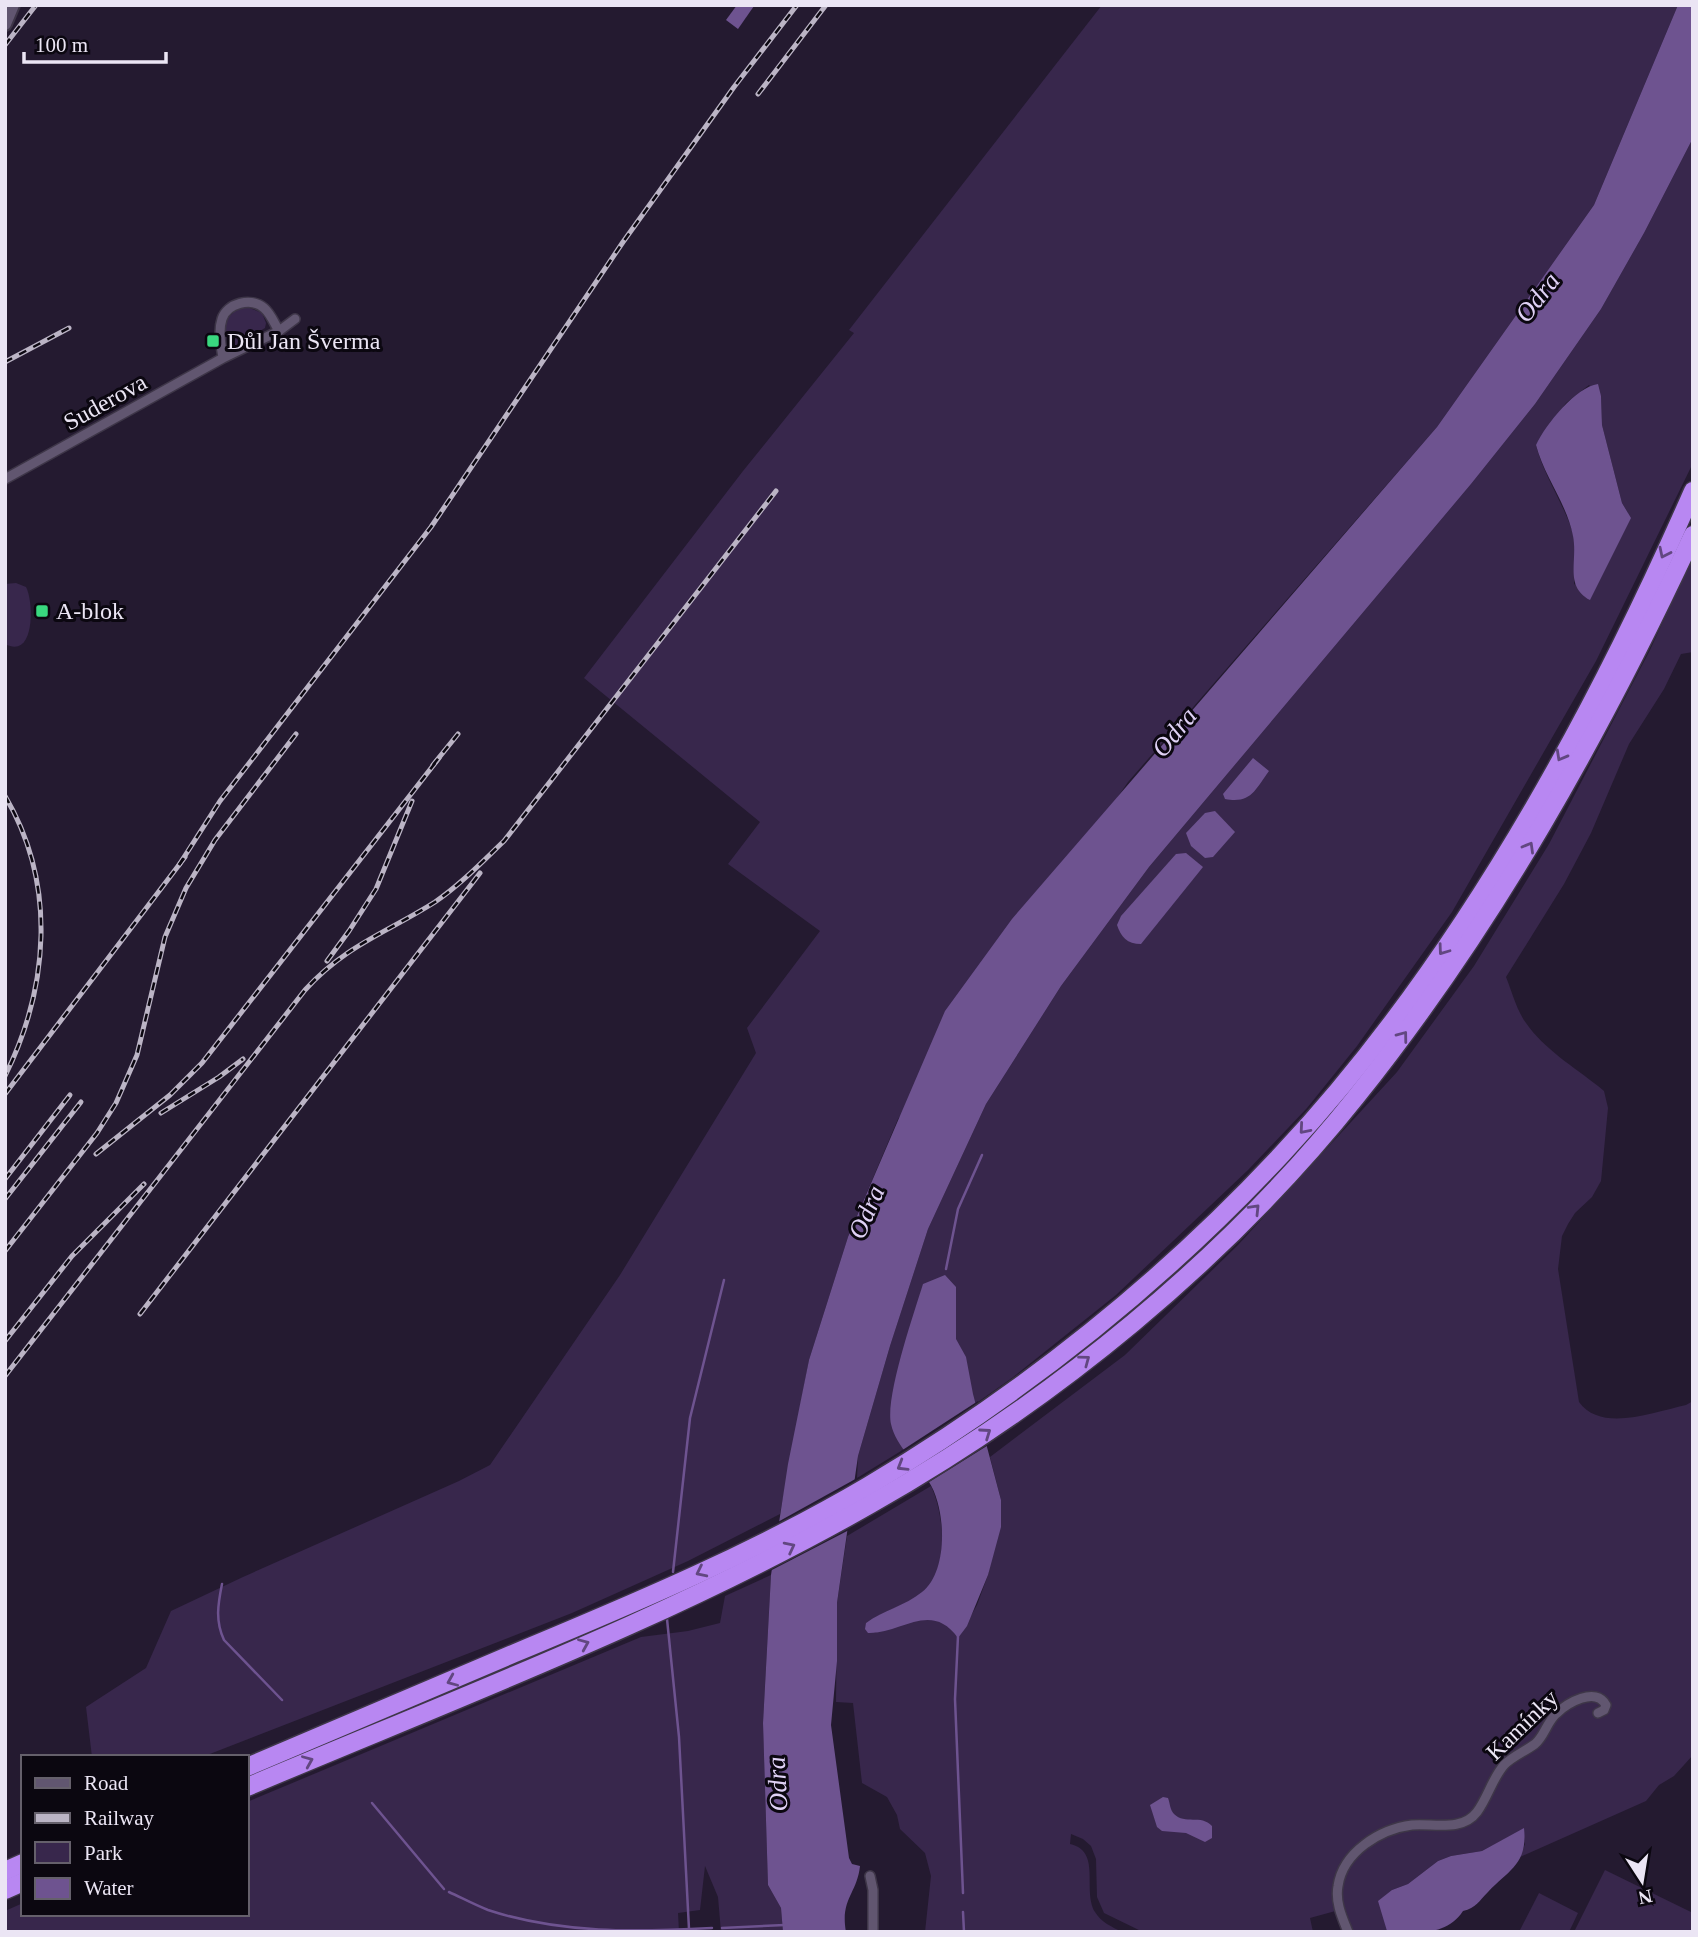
<svg xmlns="http://www.w3.org/2000/svg" width="1698" height="1937" viewBox="0 0 1698 1937" font-family="'Times New Roman',serif">
<style>
.green{fill:#38274c;fill-rule:evenodd}
.water{fill:#6e5390}
.pier{fill:#241a30}
.lines{fill:none;stroke-linecap:round;stroke-linejoin:round}
.stream{stroke:#6e5390;stroke-width:2.5}
.street-casing{stroke:#3e3648;stroke-width:12}
.secondary-casing{stroke:#3e3648;stroke-width:16}
.highway-casing{stroke:#3e3648;stroke-width:21}
.street{stroke:#615670;stroke-width:9}
.secondary{stroke:#615670;stroke-width:12}
.highway{stroke:#b887f2;stroke-width:18}
.rail-casing{stroke:#bbb4c5;stroke-width:5}
.rail{stroke:#0b0710;stroke-width:2.5;stroke-dasharray:8;stroke-linecap:butt}
.oneway{stroke:#624781}
.poi-dot{fill:#39d87f;stroke:#0b0710;stroke-width:2.5}
.labels{text-anchor:middle;stroke-width:6;stroke-linejoin:round;paint-order:stroke}
.poi-label{font-size:24px;fill:#ebe5f4;stroke:#0b0710;text-anchor:start}
.street-label{font-size:24px;fill:#ebe5f4;stroke:#0b0710}
.water-label{font-size:26px;font-style:italic;fill:#dfd1f5;stroke:#0b0710}
</style>
<rect width="100%" height="100%" fill="#241a30"/>
<!-- green -->
<g class="green">
<path d="M1102,5H1678L1594,205L1437,427L1128,782L898,1119L848,1237L809,1360L780,1514L688,1561L572,1613L202,1757H92L86,1707L146,1668L171,1611L243,1577L459,1481L490,1465L620,1275L756,1053L747,1028L820,931L728,864L760,822L584,678L743,471L854,333L849,330Z"/>
<path d="M1693,138V463L1596,661L1452,912L1357,1046L1307,1108L1248,1170L1116,1295L1012,1378L958,1416L857,1478L858,1456L890,1346L928,1229L986,1104L1061,986L1149,867L1471,484L1535,404L1601,309L1644,233ZM1589,385L1601,396L1602,425L1622,503L1628,513L1574,585C1574,567 1577,547 1572,530C1562,501 1543,474 1536,445L1566,403Z"/>
<path d="M247,307L262,313L266,323L265,328L235,346H230C219,330 227,309 247,307Z"/>
<path d="M1693,556V652L1681,654L1664,689L1629,744L1591,833L1564,884L1506,977C1512,992 1517,1011 1526,1023C1544,1049 1574,1067 1598,1086L1604,1091L1608,1108L1601,1181L1592,1197L1575,1213L1568,1224L1562,1236L1558,1269L1579,1402C1601,1433 1654,1412 1686,1405L1693,1401V1755L1674,1776L1659,1785L1646,1801L1520,1857L1525,1844L1523,1829L1482,1851L1451,1856L1438,1861L1408,1884L1392,1890L1388,1932H1353L1344,1905L1339,1910L1310,1918L1313,1932H1143L1104,1913L1097,1897L1096,1859L1091,1846L1083,1839L1071,1834L1070,1844C1102,1851 1082,1890 1095,1912C1101,1922 1112,1927 1122,1932H925L931,1876L925,1853L900,1829L897,1815L887,1797L862,1783L853,1703L836,1702L837,1603L847,1536L931,1486C944,1514 950,1569 924,1591C907,1606 884,1610 866,1623L875,1633C895,1626 927,1612 947,1625C952,1628 955,1633 959,1637L977,1605L988,1575L1001,1500L990,1457L1125,1355L1238,1245L1397,1072L1474,966L1549,844L1650,650Z"/>
<path d="M16,583L26,587C34,602 35,660 5,644V584Z"/>
<path d="M771,1575L763,1723L768,1885L781,1908L783,1932H721L718,1897L705,1866L700,1910L678,1913L679,1932H5V1911L23,1903V1914H247V1802L641,1637L688,1631L720,1623L725,1596Z"/>
<path d="M1605,1870L1693,1913L1691,1932H1574Z"/>
<path d="M1539,1893L1578,1913L1569,1932H1519Z"/>
</g>
<!-- water -->
<g class="water">
<path d="M737,5L754,6L738,29L726,20Z"/>
<path d="M1678,5H1693V138L1644,233L1601,309L1535,404L1471,484L1149,867L1061,986L986,1104L928,1229L890,1346L858,1456L837,1603V1661L831,1725L849,1858L852,1864L860,1866C857,1894 840,1899 846,1932H783L781,1908L768,1885L763,1723L771,1575L788,1464L809,1360L848,1237L945,1011L1012,919L1437,427L1594,205Z"/>
<path d="M1598,384L1601,396L1602,425L1622,503L1631,518L1590,600C1564,586 1578,561 1573,536C1567,504 1544,476 1536,445C1546,424 1576,387 1598,384Z"/>
<path d="M1253,758L1269,771C1255,790 1251,804 1225,799L1223,794Z"/>
<path d="M1215,811L1235,832L1213,857L1205,858L1191,846L1186,833L1205,813Z"/>
<path d="M1186,853L1203,867L1141,944C1127,944 1121,937 1117,925L1121,916L1176,854Z"/>
<path d="M945,1275L956,1287V1339L966,1357L973,1394L1001,1500V1527L988,1575L967,1626L958,1638C931,1600 901,1634 868,1633L865,1629L866,1623C883,1610 905,1606 922,1592C949,1571 946,1508 929,1482C917,1463 896,1447 891,1424C885,1397 914,1313 923,1284Z"/>
<path d="M1163,1797L1168,1798C1170,1803 1170,1810 1174,1814C1185,1825 1201,1814 1212,1826V1838L1205,1842L1186,1833L1162,1831L1157,1827L1150,1805Z"/>
<path d="M1524,1828C1528,1864 1509,1870 1488,1892C1479,1901 1476,1908 1463,1911C1446,1937 1415,1933 1387,1931L1378,1901L1392,1890L1408,1884L1438,1861L1451,1856L1482,1851Z"/>
</g>
<!-- pier -->
<g class="pier">
<path d="M978,1401L990,1444L926,1484L901,1451Z"/>
<path d="M859,1477L851,1529L768,1572L776,1523Z"/>
</g>
<g class="lines">
<!-- stream -->
<g class="stream">
<path d="M946,1269L958,1209L982,1155"/>
<path d="M673,1572L690,1418L724,1280"/>
<path d="M222,1584C218,1604 215,1621 224,1640L282,1700"/>
<path d="M667,1619L679,1737L689,1929"/>
<path d="M958,1636L955,1699L963,1893"/>
<path d="M372,1803L444,1889"/>
<path d="M449,1892C462,1898 475,1905 488,1910C561,1934 636,1932 712,1928"/>
<path d="M963,1912L964,1932"/>
<path d="M722,1928L785,1925"/>
</g>
<!-- street casing -->
<g class="street-casing">
<g id="street">
<path d="M279,331L295,319"/>
<path d="M5,479L223,358L279,331C274,323 271,314 264,308C251,297 227,303 222,319C218,331 221,345 223,358"/>
<path d="M870,1876L873,1890V1932"/>
<path d="M1348,1932C1342,1917 1335,1902 1338,1886C1343,1852 1380,1829 1412,1825C1433,1823 1462,1832 1477,1812C1488,1797 1492,1779 1504,1765C1513,1756 1524,1752 1535,1744C1544,1737 1547,1722 1556,1714C1567,1703 1596,1686 1606,1705L1604,1710L1598,1713"/>
</g>
</g>
<!-- secondary casing -->
<g class="secondary-casing">
<path id="secondary" d="M5,24L13,5"/>
</g>
<!-- highway casing -->
<g class="highway-casing">
<g id="highway">
<path d="M247,1767C336,1730 425,1691 515,1653C635,1603 756,1552 868,1486C1021,1395 1161,1284 1282,1154C1457,967 1591,724 1693,491"/>
<path d="M247,1787C457,1698 673,1617 871,1504C1053,1401 1226,1260 1356,1097C1493,926 1601,733 1693,535"/>
<path d="M5,1871L23,1863"/>
<path d="M5,1890L23,1882"/>
</g>
</g>
<!-- street -->
<use href="#street" class="street"/>
<!-- secondary -->
<use href="#secondary" class="secondary"/>
<!-- highway -->
<use href="#highway" class="highway"/>
<!-- rail casing -->
<g class="rail-casing">
<g id="rail">
<path d="M5,45L36,5"/>
<path d="M758,94L826,5"/>
<path d="M5,362L69,328"/>
<path d="M433,765L458,734"/>
<path d="M5,796C57,884 49,987 5,1076"/>
<path d="M179,865L220,801L431,527L623,242L734,87L797,5"/>
<path d="M327,961L349,931L376,889L412,801"/>
<path d="M5,1094L185,857"/>
<path d="M161,1113L219,1077L243,1059"/>
<path d="M96,1154L170,1095L202,1063L439,758"/>
<path d="M5,1179L70,1095"/>
<path d="M5,1199L81,1102"/>
<path d="M5,1251L97,1133L116,1103L137,1055L165,937L186,888L215,840L296,734"/>
<path d="M140,1314L480,873"/>
<path d="M5,1341L72,1256L144,1184"/>
<path d="M5,1376L305,990C346,945 386,933 435,902C460,885 482,862 504,841L776,491"/>
</g>
</g>
<!-- rail -->
<use href="#rail" class="rail"/>
</g>
<!-- one-way arrows -->
<defs><path id="oneway-chevron" d="M-2-3.5L2.5 0L-2 3.5" fill="none" stroke-width="1.6" stroke-linecap="round" stroke-linejoin="round" transform="scale(1.75)"/></defs>
<g class="oneway">
<use href="#oneway-chevron" transform="translate(1664 553) rotate(116)"/>
<use href="#oneway-chevron" transform="translate(1561 756) rotate(119)"/>
<use href="#oneway-chevron" transform="translate(1529 847) rotate(-60)"/>
<use href="#oneway-chevron" transform="translate(1443 950) rotate(126)"/>
<use href="#oneway-chevron" transform="translate(1403 1036) rotate(-53)"/>
<use href="#oneway-chevron" transform="translate(1304 1129) rotate(131)"/>
<use href="#oneway-chevron" transform="translate(1255 1209) rotate(-46)"/>
<use href="#oneway-chevron" transform="translate(1085 1360) rotate(-37)"/>
<use href="#oneway-chevron" transform="translate(986 1433) rotate(-35)"/>
<use href="#oneway-chevron" transform="translate(902 1466) rotate(149)"/>
<use href="#oneway-chevron" transform="translate(790 1547) rotate(-27)"/>
<use href="#oneway-chevron" transform="translate(701 1572) rotate(154)"/>
<use href="#oneway-chevron" transform="translate(584 1644) rotate(-23)"/>
<use href="#oneway-chevron" transform="translate(452 1681) rotate(157)"/>
<use href="#oneway-chevron" transform="translate(308 1761) rotate(-23)"/>
</g>
<!-- markers -->
<g class="poi-dot">
<rect x="206" y="334" width="14" height="14" rx="3.5"/>
<rect x="35" y="604" width="14" height="14" rx="3.5"/>
</g>
<g class="labels">
<!-- poi labels -->
<g class="poi-label">
<text x="227" y="349">Důl Jan Šverma</text>
<text x="56" y="619">A-blok</text>
</g>
<!-- street labels -->
<g class="street-label">
<text transform="translate(105 402) rotate(-29)" y="8">Suderova</text>
<text transform="translate(1522 1725) rotate(-44)" y="8">Kamínky</text>
</g>
<!-- water labels -->
<g class="water-label">
<text transform="translate(1537 297) rotate(-52)" y="9">Odra</text>
<text transform="translate(1174 732) rotate(-51)" y="9">Odra</text>
<text transform="translate(866 1212) rotate(-67)" y="9">Odra</text>
<text transform="translate(777 1784) rotate(-93)" y="9">Odra</text>
</g>
</g>
<!-- border -->
<rect width="1698" height="1937" fill="none" stroke="#ebe5f4" stroke-width="14"/>
<!-- legend -->
<rect x="21" y="1755" width="228" height="161" fill="#0b0710" stroke="#65606b" stroke-width="2"/>
<rect x="35" y="1778" width="35" height="10" fill="#615670" stroke="#65606b" stroke-width="2"/>
<text x="84" y="1790" font-size="21" fill="#ebe5f4">Road</text>
<rect x="35" y="1813" width="35" height="10" fill="#bbb4c5" stroke="#65606b" stroke-width="2"/>
<text x="84" y="1825" font-size="21" fill="#ebe5f4">Railway</text>
<rect x="35" y="1842" width="35" height="21" fill="#38274c" stroke="#65606b" stroke-width="2"/>
<text x="84" y="1860" font-size="21" fill="#ebe5f4">Park</text>
<rect x="35" y="1878" width="35" height="21" fill="#6e5390" stroke="#65606b" stroke-width="2"/>
<text x="84" y="1895" font-size="21" fill="#ebe5f4">Water</text>
<!-- north arrow -->
<g transform="translate(1642 1881) rotate(168)" stroke="#0b0710" stroke-width="5" paint-order="stroke">
<path d="M0-5L12 26L0 18L-12 26Z" fill="#ebe5f4"/>
<text y="-10" font-size="19" font-weight="bold" text-anchor="middle" fill="#ebe5f4">N</text>
</g>
<!-- scale -->
<path d="M24 52v10h142v-10" fill="none" stroke="#ebe5f4" stroke-width="3.5"/>
<text x="35" y="52" font-size="21" fill="#ebe5f4" stroke="#0b0710" stroke-width="5" paint-order="stroke">100 m</text>
</svg>
